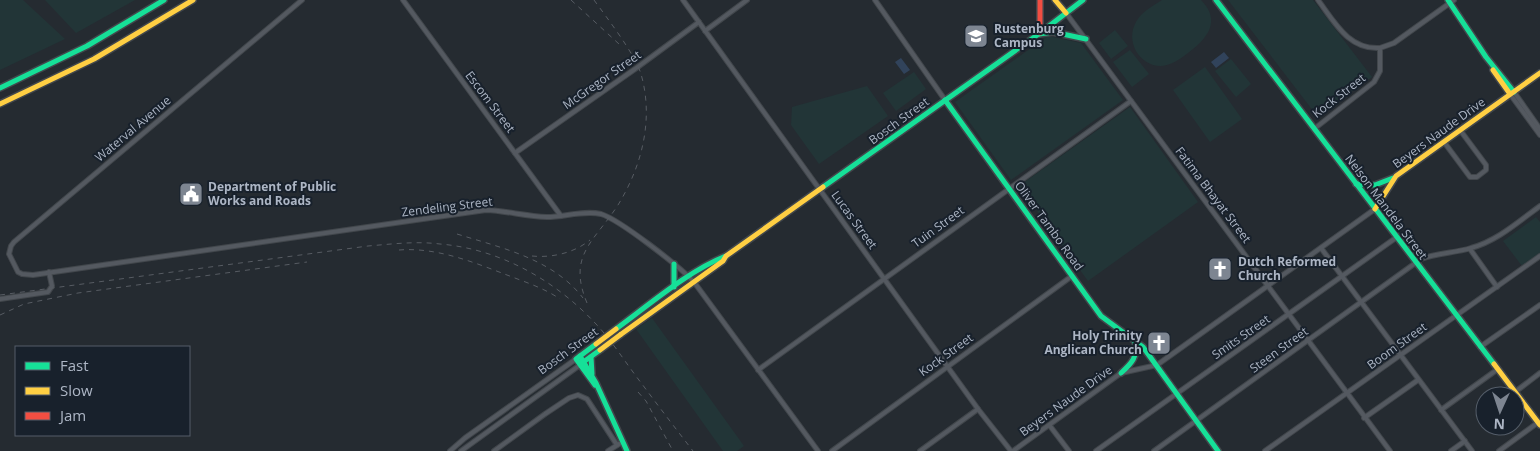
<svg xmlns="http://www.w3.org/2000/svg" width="1540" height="451" viewBox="0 0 1540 451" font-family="'Open Sans',sans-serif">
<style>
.green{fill:#223537}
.water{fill:#31435b}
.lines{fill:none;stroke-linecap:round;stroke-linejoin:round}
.street-casing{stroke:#42474c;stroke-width:6}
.fast-casing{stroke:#42474c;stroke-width:8}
.slow-casing{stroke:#42474c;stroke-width:8}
.jam-casing{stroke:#42474c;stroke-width:8}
.street{stroke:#545960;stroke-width:4}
.fast{stroke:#16e098;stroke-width:5}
.slow{stroke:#ffcf43;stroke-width:5}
.jam{stroke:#f24e42;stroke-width:5}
.rail{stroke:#575c63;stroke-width:1;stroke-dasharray:5 5;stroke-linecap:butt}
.slow-bridge-casing{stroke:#42474c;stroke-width:8;stroke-linecap:butt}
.slow-bridge{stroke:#ffcf43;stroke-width:5}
.labels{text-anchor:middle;stroke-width:4;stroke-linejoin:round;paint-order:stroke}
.poi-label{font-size:12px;font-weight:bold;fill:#adb6c5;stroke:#18212c;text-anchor:start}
.street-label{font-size:12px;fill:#adb6c5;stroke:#18212c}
</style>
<rect width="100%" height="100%" fill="#252b31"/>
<!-- green -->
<g class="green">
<path d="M0,0H23L65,39L0,70Z"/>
<path d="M45,0H135L76,33Z"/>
<path d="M1162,0H1201C1222,21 1207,39 1188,53C1180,59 1172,65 1161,66C1139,66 1125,41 1136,22C1141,12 1153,6 1162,0Z"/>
<path d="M1228,0H1313L1372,77L1317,116Z"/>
<path d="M1115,30L1128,46L1111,59L1099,43Z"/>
<path d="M1048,36L1081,43L1123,100L1011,180L955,102Z"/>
<path d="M1130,50L1149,74L1132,87L1113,62Z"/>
<path d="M1231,59L1251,84L1236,97L1215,71Z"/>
<path d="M1205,67L1242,119L1210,142L1173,90Z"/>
<path d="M914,72L926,89L896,111L883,93Z"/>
<path d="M867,86L888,116L819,164L791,125L792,107Z"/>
<path d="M1130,107L1198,202L1088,281L1019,186Z"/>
<path d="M1536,217L1540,222V253L1522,266L1503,241Z"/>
<path d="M652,318L744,446L737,451H723L636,329Z"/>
</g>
<!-- water -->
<g class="water">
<path d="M1224,52L1229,58L1216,68L1211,62Z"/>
<path d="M901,58L910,70L904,74L895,62Z"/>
</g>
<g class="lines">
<!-- street casing -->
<g class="street-casing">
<g id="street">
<path d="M302,0L14,242L11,246L9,254L18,272L22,274L33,275L486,210C506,211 526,216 547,217C564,217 584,210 601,214C620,220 679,266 694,282L818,451"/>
<path d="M403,0L561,216"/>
<path d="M683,0L978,409L1011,451"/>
<path d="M875,0L945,100"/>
<path d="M1318,0C1335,23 1349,50 1380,48"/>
<path d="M1066,13L1390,451"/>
<path d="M705,31L747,0"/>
<path d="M1514,92L1540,129"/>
<path d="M1510,94L1540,135"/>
<path d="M1314,129L1374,82L1380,71V48L1394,43L1454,0"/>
<path d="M1444,142L1470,177H1477L1486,170V165L1460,130"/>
<path d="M515,153L635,69L699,22"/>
<path d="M1321,248L1472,451"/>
<path d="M1470,249L1497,287"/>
<path d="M0,299L48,292L52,286L49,272"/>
<path d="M1480,347L1540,305"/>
<path d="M758,370L1131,101"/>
<path d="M1515,392L1540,373"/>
<path d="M1441,410L1498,369"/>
<path d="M1364,418L1418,380"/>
<path d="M1050,426L1069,451"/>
<path d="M450,451L465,438L576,359"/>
<path d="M461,451L580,365"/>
<path d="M494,451L545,414L569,398L578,395L587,399L617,445"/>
<path d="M608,451L619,444"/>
<path d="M832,451L1072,276"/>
<path d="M920,451L978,409"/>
<path d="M1013,451L1121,373L1157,365L1375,209"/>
<path d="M1096,451L1397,237"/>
<path d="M1154,451L1421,259C1437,253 1455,253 1471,248C1497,241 1518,222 1540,206"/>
<path d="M1265,451L1540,256"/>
<path d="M1451,451L1465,441"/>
<path d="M1499,451L1540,421"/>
</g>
</g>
<!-- fast casing -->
<g class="fast-casing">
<g id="fast">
<path d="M1216,0L1494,364"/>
<path d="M1448,0L1486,57L1514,92"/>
<path d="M1039,34L1053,32L1086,39"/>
<path d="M0,88L87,46L164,0"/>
<path d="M945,100L1101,316L1143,347L1218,451"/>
<path d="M1356,184L1375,185L1393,178"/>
<path d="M823,187L1040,33L1083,0"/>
<path d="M674,264V287"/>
<path d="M616,329C649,305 688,271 726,256"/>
<path d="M580,356L596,383L627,451"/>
<path d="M591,357L592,374"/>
<path d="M582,363L600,350"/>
<path d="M1121,373C1132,363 1138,357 1135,341"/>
<path d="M595,385L576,359L596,344"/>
</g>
</g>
<!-- slow casing -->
<g class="slow-casing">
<g id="slow">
<path d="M1055,0L1066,13"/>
<path d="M1493,70L1510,94"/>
<path d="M0,104L94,59L193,0"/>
<path d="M1375,209L1396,176L1540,73"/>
<path d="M620,335L723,261L726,256L823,187"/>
<path d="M1494,364L1540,425"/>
</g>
</g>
<!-- jam casing -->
<g class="jam-casing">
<path id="jam" d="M1040,0V33"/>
</g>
<!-- street -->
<use href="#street" class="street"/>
<!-- fast -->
<use href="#fast" class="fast"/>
<!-- slow -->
<use href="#slow" class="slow"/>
<!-- jam -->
<use href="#jam" class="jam"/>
<!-- rail -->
<g class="rail">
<path d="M571,0L619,44"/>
<path d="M457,234C502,248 553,259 583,298"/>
<path d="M399,250C436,247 473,262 507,275C525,282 544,288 560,299"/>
<path d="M532,256C552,258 574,253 590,240"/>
<path d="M0,295L368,246C392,244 416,241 440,244C500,249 555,280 596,324C613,342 627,365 642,384C659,407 676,429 693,451"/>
<path d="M587,303C567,255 594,242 618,205C642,166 654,119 641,74C635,54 607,18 594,0"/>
<path d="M0,315L24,304L78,293L307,262"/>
<path d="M638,392L646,401L673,451"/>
</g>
<!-- slow-bridge casing -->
<g class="slow-bridge-casing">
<g id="slow-bridge">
<path d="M596,344L616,329"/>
<path d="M600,350L620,335"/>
</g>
</g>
<!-- slow-bridge -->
<use href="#slow-bridge" class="slow-bridge"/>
</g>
<!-- icons -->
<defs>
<g id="university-square" transform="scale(1.25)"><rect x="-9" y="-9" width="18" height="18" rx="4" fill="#7d8591" stroke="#18212c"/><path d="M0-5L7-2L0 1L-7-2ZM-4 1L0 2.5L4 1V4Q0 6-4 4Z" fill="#fff"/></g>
<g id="civic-square" transform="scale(1.25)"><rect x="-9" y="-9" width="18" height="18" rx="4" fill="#7d8591" stroke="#18212c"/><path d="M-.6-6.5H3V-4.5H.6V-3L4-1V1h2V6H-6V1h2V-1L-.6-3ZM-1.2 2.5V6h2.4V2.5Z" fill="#fff"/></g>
<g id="church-square" transform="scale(1.25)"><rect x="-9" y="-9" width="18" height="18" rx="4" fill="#7d8591" stroke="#18212c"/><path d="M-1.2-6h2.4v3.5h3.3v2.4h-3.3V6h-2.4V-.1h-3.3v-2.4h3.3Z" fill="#fff"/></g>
</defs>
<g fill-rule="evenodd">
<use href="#university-square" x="976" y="36"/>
<use href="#civic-square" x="191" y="194"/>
<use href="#church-square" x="1220" y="269"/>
<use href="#church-square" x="1159" y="343"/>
</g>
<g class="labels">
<!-- poi labels -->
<g class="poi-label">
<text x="994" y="33">Rustenburg<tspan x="994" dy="14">Campus</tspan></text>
<text x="208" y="191">Department of Public<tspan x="208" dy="14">Works and Roads</tspan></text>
<text x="1238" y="266">Dutch Reformed<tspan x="1238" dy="14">Church</tspan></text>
<text x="1142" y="340" text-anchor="end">Holy Trinity<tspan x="1142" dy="14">Anglican Church</tspan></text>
</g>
<!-- street labels -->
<g class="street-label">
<text transform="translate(602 80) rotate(-35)" y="4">McGregor Street</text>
<text transform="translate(1339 96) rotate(-38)" y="4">Kock Street</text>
<text transform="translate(490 102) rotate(53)" y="4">Escom Street</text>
<text transform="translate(899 121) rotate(-36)" y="4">Bosch Street</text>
<text transform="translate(133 129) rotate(-40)" y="4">Waterval Avenue</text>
<text transform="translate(1439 133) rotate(-36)" y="4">Beyers Naude Drive</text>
<text transform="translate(1213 195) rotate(53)" y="4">Fatima Bhayat Street</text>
<text transform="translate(447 207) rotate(-7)" y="4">Zendeling Street</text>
<text transform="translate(1386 207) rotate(53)" y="4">Nelson Mandela Street</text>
<text transform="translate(854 220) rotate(54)" y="4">Lucas Street</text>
<text transform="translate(1049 226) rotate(54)" y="4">Oliver Tambo Road</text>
<text transform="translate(938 227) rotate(-36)" y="4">Tuin Street</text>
<text transform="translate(1241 337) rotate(-35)" y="4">Smits Street</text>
<text transform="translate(1397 346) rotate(-36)" y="4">Boom Street</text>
<text transform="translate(1279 350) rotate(-36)" y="4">Steen Street</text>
<text transform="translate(568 351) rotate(-36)" y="4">Bosch Street</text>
<text transform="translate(946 355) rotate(-36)" y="4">Kock Street</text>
<text transform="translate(1066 401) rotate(-36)" y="4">Beyers Naude Drive</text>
</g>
</g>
<!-- legend -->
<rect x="15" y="346" width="175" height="90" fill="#18212c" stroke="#545d69"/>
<rect x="25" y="362" width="25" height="8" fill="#16e098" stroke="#545d69"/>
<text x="60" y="371" font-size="15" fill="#adb6c5">Fast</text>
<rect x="25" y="387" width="25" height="8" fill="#ffcf43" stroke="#545d69"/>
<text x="60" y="396" font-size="15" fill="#adb6c5">Slow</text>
<rect x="25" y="412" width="25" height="8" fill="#f24e42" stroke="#545d69"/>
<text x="60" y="421" font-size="15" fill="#adb6c5">Jam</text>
<!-- north arrow -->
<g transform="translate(1500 411) rotate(183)"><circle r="24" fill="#18212c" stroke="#545d69"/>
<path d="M0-4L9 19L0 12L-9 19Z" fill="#7d8591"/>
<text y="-8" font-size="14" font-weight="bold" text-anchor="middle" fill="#adb6c5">N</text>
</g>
</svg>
